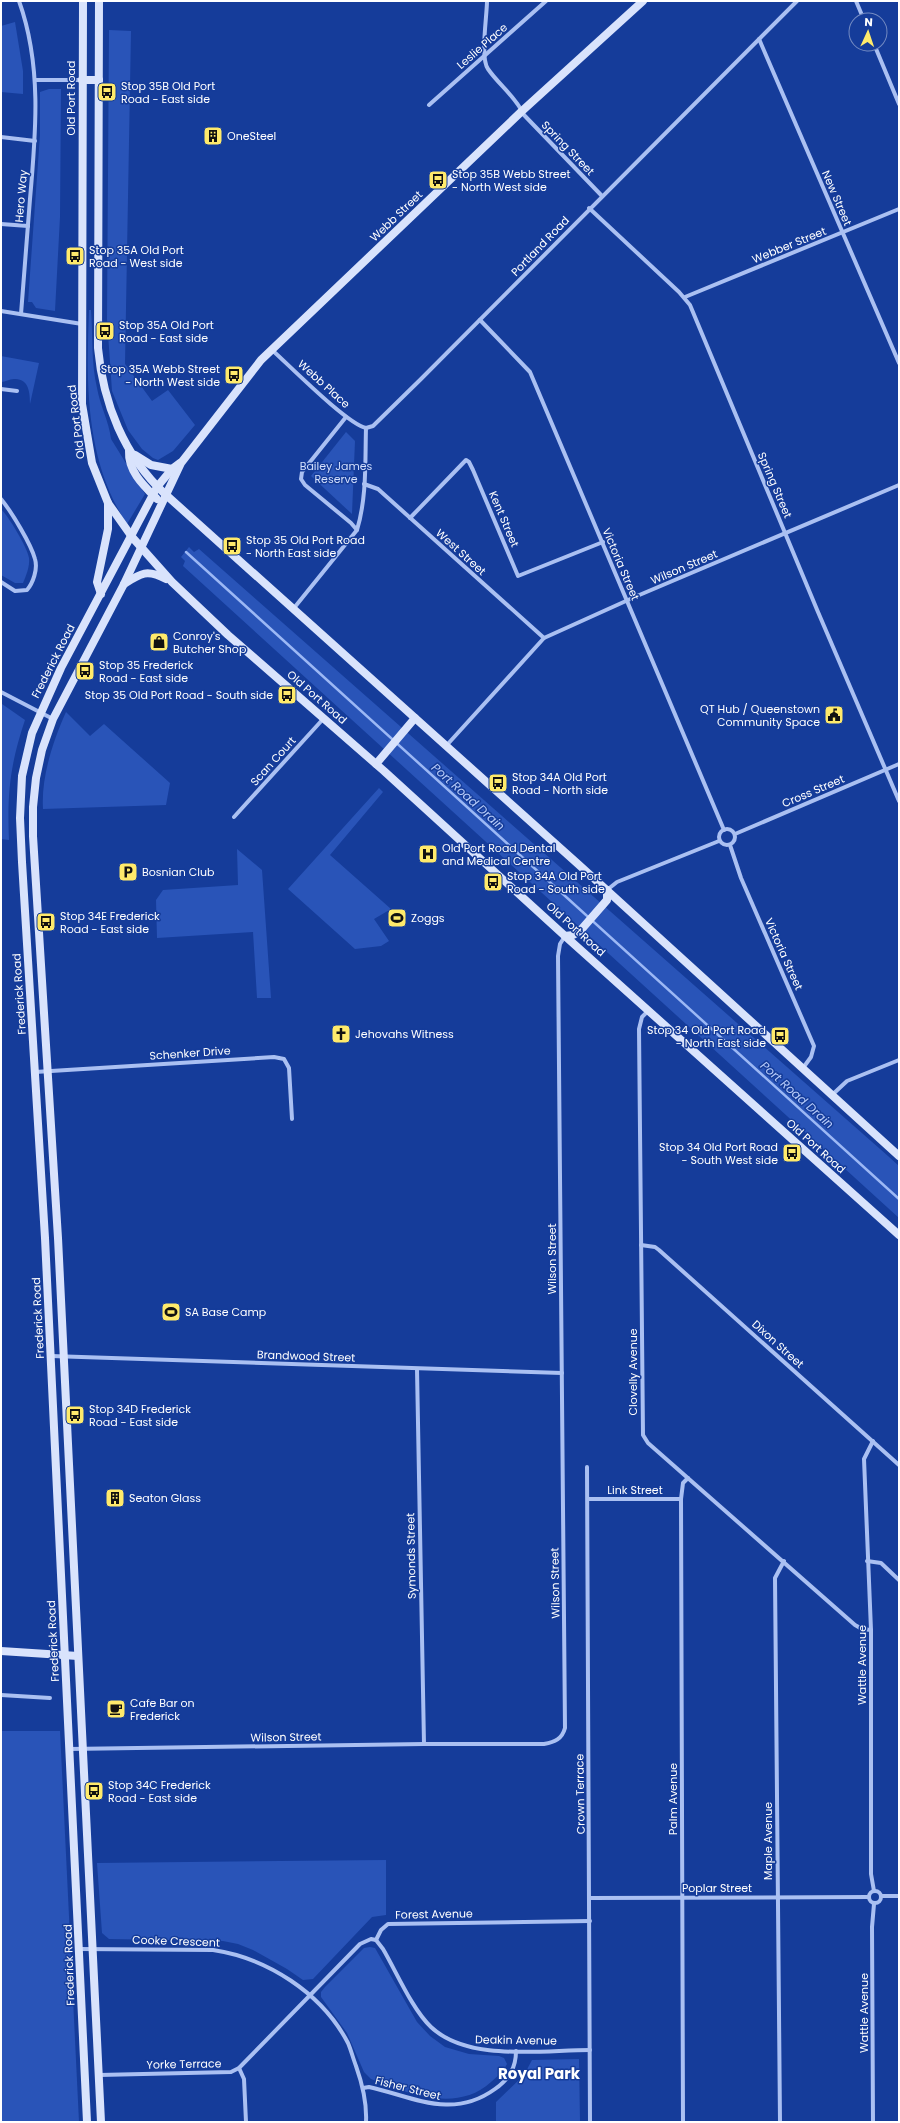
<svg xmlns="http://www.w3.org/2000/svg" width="900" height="2123" viewBox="0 0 900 2123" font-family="Poppins,sans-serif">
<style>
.green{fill:#2954b8}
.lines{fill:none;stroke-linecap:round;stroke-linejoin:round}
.stream{stroke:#9cb8f5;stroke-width:2.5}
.street{stroke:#aac0f2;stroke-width:4}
.secondary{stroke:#d9e3fc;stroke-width:8}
.labels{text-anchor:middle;stroke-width:3;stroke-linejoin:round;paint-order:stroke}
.street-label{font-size:11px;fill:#fff;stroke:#153c9a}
.poi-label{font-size:11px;fill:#fff;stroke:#153c9a;text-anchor:start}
.park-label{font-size:11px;fill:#d2dffd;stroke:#153c9a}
.water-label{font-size:12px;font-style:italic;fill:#b7cbf9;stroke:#153c9a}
.district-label{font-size:15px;font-weight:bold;fill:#fff;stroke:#153c9a}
</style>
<rect width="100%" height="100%" fill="#153c9a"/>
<!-- green -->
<g class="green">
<path d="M15,22L23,71V94L1,92V26Z"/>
<path d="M109,30L131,31L125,364L152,401L168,390L195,425L173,451L158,460L153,458L142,449L128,430L112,391L107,319Z"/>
<path d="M49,89H61L60,217L55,311L36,308L32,302H28L40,135V92Z"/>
<path d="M89,310H91C93,336 91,362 97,388C100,406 109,421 111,439L145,494L127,524C85,460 86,384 89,310Z"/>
<path d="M1,356L39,363L30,404C30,393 29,378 14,379C9,379 6,382 1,382Z"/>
<path d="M346,432L355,441L352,514L311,476Z"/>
<path d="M1,509C9,517 27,547 29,558C30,566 26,576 23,583H15L1,575Z"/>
<path d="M189,547L194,552L199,549L888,1156L899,1166V1218L183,566L185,561L181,557Z"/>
<path d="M2,704L25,720C10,765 7,793 9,840L1,839V835Z"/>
<path d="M66,712L90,736L104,724L170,783L166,805L43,809C41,777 53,741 66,712Z"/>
<path d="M379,788L383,792L330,855L391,909L374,919L389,941L381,946L355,949L288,889Z"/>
<path d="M237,849L262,870L271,998H257L253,932L157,938L156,900L163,890L238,885Z"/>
<path d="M1,1731H60L79,2122H1Z"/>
<path d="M386,1860V1915L372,1917L313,1979L303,1980L287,1969L253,1950L238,1944L223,1941L109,1939L102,1933L97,1863Z"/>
<path d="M370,1947L375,1948L417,2022L430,2036L445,2047L469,2054L499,2056L504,2058L507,2064C503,2072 498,2076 491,2082C457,2113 409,2094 371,2079L364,2072L347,2033L321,1997V1992L325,1987L364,1948Z"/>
<path d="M579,2059L580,2122H496V2102L524,2075L532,2060Z"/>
</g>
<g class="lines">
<!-- stream -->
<path class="stream" d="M186,552L899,1199"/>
<!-- street -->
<g class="street">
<path d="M19,1C42,65 36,132 30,199C27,237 24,276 21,314"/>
<path d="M487,1C487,16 480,58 488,69C499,85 516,97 524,115L602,196"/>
<path d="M856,1L864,20"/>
<path d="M759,39L899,363"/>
<path d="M874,44L899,104"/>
<path d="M36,80H82"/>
<path d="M429,105L546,1"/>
<path d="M1,137L35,141"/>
<path d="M589,208L679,292L690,305L818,612L899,801"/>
<path d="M1,224L28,226"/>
<path d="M685,297L899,209"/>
<path d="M1,311L82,324"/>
<path d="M480,320L530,372L724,830"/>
<path d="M272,350C290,366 347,424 366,428"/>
<path d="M1,389L17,391"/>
<path d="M346,417L302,472L301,479L305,485L351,523L357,530"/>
<path d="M364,484L378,489L544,638"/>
<path d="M1,499C11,511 31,544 35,559C38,569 33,583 27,590L15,591L1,582"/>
<path d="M410,518L466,460L469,462L473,470L518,576L603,542"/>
<path d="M294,608L357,530C367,497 365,461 366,428L373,426L421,379L797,1"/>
<path d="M1,692L53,719"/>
<path d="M446,746L544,638L637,596L899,485"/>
<path d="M234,817L324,718"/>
<circle cx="727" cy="837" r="8"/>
<path d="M735,834L899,764"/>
<path d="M730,845L741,878L814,1046L811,1057L803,1068"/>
<path d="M607,890L617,882L719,841"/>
<path d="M648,1011L642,1017L639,1029L643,1435L648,1443L855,1625L862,1629L871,1630"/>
<path d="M35,1072L274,1057L284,1059L289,1068L292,1119"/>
<path d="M832,1095L847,1081L899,1060"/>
<path d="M641,1245L655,1247L659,1250L899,1465"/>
<path d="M51,1356L562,1373"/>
<path d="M417,1369L424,1744"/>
<path d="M873,1441L864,1459L871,1630V1874L874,1891"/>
<path d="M587,1467L590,2122"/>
<path d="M588,1499H681"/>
<path d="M867,1561L881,1563L899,1580"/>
<path d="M1,1695L50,1698"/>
<path d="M69,1749L424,1744H544C555,1742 562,1739 565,1728L558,956L560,944L565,936"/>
<circle cx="875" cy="1897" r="6"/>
<path d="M882,1896H899"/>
<path d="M590,1898L869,1897"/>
<path d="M376,1940L383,1949C396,1971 412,2009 431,2027C468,2062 541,2050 590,2050"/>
<path d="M79,1949L213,1950C267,1958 322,1993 348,2043C351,2050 353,2058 356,2066C362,2083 367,2103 366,2122"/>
<path d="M239,2068L244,2079L246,2122"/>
<path d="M99,2075L231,2072L239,2068L360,1944L371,1939L376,1940L381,1930L388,1924L590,1921"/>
<path d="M363,2088L369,2087C414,2097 452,2120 495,2089C509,2079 516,2068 516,2051"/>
<path d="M683,2122L681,1499L683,1483L688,1478"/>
<path d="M780,2122L775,1578L784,1561"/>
<path d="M873,2122L872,1927L874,1904"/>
</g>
<!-- secondary -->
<g class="secondary">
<path d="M83,1L82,404L92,463L108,503L132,537L172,582L228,635L384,771L565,936L899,1235"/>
<path d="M99,1L98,348C103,403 124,456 165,494L578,864L899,1156"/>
<path d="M82,80H99"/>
<path d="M129,451C128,471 143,485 157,499"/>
<path d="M135,455L151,465L172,469"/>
<path d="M124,584C141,573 147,569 166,579"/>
<path d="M101,594L97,582L108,529V503"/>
<path d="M376,764L415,718"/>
<path d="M565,936L573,935L580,931L607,900V890"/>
<path d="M1,1651L78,1656"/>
<path d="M87,2122L45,1238L22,862L20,818L22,776L32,733L61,668L157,487L172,469L180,463"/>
<path d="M101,2122L58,1238L33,836V807L36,778L42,750L53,719L124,584L181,463L261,360L522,111L643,1"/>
</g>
</g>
<!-- icons -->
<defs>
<g id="bus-square" transform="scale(1)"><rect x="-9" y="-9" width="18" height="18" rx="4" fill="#ffea6b" stroke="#153c9a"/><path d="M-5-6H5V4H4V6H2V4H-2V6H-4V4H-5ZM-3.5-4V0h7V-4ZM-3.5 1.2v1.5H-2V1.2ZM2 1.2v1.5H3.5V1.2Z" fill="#111"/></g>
<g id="building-square" transform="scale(1)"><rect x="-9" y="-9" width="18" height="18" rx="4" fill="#ffea6b" stroke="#153c9a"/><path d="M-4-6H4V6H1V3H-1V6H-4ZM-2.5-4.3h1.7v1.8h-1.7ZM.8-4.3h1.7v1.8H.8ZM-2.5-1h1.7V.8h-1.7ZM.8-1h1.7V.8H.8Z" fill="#111"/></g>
<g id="shop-square" transform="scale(1)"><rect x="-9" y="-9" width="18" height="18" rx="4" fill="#ffea6b" stroke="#153c9a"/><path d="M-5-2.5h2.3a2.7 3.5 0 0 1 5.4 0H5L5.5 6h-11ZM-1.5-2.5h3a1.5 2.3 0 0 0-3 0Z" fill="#111"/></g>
<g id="civic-square" transform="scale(1)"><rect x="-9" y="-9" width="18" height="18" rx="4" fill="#ffea6b" stroke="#153c9a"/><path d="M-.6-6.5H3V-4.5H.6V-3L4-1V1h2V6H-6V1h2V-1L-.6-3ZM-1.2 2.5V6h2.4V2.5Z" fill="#111"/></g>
<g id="hospital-square" transform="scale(1)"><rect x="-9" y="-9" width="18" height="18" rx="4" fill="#ffea6b" stroke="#153c9a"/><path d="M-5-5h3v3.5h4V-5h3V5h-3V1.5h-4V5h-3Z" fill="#111"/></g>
<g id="parking-square" transform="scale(1)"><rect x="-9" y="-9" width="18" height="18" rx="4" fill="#ffea6b" stroke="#153c9a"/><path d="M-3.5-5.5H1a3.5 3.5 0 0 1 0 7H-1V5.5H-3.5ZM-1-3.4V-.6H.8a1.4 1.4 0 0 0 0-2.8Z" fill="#111"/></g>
<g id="stadium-square" transform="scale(1)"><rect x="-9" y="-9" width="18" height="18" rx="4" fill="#ffea6b" stroke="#153c9a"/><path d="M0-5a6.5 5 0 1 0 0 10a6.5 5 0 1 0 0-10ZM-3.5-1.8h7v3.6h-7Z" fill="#111"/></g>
<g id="church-square" transform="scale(1)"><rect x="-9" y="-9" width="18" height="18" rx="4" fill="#ffea6b" stroke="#153c9a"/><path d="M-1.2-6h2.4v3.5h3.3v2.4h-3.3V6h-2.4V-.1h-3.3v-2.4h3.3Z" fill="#111"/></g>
<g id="cafe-square" transform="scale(1)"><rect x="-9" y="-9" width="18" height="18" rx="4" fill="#ffea6b" stroke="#153c9a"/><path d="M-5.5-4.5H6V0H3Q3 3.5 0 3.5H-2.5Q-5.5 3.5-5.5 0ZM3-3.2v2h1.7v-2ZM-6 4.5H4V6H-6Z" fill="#111"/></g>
</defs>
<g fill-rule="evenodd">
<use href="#bus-square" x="107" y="92"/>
<use href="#building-square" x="213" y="136"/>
<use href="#bus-square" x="438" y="180"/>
<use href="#bus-square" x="75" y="256"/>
<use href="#bus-square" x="105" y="331"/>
<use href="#bus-square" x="234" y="375"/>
<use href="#bus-square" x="232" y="546"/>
<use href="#shop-square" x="159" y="642"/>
<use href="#bus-square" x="85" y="671"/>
<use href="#bus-square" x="287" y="695"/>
<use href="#civic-square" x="834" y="715"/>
<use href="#bus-square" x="498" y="783"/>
<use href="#hospital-square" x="428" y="854"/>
<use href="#parking-square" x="128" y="872"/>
<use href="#bus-square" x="493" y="882"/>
<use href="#stadium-square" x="397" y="918"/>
<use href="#bus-square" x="46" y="922"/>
<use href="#church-square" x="341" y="1034"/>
<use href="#bus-square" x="780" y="1036"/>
<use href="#bus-square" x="792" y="1153"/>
<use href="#stadium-square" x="171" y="1312"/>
<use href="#bus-square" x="75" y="1415"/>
<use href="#building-square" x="115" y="1498"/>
<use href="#cafe-square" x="116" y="1709"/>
<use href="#bus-square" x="94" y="1791"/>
</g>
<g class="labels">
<!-- street labels -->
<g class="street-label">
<text transform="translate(482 46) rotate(-41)" y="4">Leslie Place</text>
<text transform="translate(71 98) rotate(-90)" y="4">Old Port Road</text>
<text transform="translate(568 148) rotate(46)" y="4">Spring Street</text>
<text transform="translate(21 196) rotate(-85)" y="4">Hero Way</text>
<text transform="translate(837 198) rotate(67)" y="4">New Street</text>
<text transform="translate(396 216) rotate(-44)" y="4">Webb Street</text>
<text transform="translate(789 245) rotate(-22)" y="4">Webber Street</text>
<text transform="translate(540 246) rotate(-46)" y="4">Portland Road</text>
<text transform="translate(324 384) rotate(42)" y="4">Webb Place</text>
<text transform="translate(76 422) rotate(-97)" y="4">Old Port Road</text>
<text transform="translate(775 485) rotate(67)" y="4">Spring Street</text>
<text transform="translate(504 519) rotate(67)" y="4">Kent Street</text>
<text transform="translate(461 552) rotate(42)" y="4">West Street</text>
<text transform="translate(621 564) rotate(67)" y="4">Victoria Street</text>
<text transform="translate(684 567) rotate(-23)" y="4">Wilson Street</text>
<text transform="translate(53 661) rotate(-63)" y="4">Frederick Road</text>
<text transform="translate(317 697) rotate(41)" y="4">Old Port Road</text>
<text transform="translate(273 761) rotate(-48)" y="4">Scan Court</text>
<text transform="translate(813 791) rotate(-23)" y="4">Cross Street</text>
<text transform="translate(576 929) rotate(42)" y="4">Old Port Road</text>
<text transform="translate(784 954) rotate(66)" y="4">Victoria Street</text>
<text transform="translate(19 994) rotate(-94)" y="4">Frederick Road</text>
<text transform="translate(190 1053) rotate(-4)" y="4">Schenker Drive</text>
<text transform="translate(816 1146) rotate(42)" y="4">Old Port Road</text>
<text transform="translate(552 1259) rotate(-90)" y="4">Wilson Street</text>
<text transform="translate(38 1318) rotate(-93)" y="4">Frederick Road</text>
<text transform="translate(778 1344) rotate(42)" y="4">Dixon Street</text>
<text transform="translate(306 1356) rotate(2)" y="4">Brandwood Street</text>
<text transform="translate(633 1372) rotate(-90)" y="4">Clovelly Avenue</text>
<text x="635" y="1494">Link Street</text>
<text transform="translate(411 1556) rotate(-91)" y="4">Symonds Street</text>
<text transform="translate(555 1583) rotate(-91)" y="4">Wilson Street</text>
<text transform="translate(53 1641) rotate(-93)" y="4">Frederick Road</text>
<text transform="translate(862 1665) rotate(-90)" y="4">Wattle Avenue</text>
<text transform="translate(286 1737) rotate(-1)" y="4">Wilson Street</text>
<text transform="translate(580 1794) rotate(-91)" y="4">Crown Terrace</text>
<text transform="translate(673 1799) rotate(-90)" y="4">Palm Avenue</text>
<text transform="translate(768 1841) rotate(-90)" y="4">Maple Avenue</text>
<text x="717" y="1892">Poplar Street</text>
<text transform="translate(434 1914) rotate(-1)" y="4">Forest Avenue</text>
<text transform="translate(176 1941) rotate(2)" y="4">Cooke Crescent</text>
<text transform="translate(69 1965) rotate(-92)" y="4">Frederick Road</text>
<text transform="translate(864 2013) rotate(-90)" y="4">Wattle Avenue</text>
<text transform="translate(516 2040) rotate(1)" y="4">Deakin Avenue</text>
<text transform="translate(184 2064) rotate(-1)" y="4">Yorke Terrace</text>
<text transform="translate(408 2088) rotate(14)" y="4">Fisher Street</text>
</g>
<!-- poi labels -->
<g class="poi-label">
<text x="121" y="90">Stop 35B Old Port<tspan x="121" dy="13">Road - East side</tspan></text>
<text x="227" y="140">OneSteel</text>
<text x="452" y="178">Stop 35B Webb Street<tspan x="452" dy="13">- North West side</tspan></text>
<text x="89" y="254">Stop 35A Old Port<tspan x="89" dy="13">Road - West side</tspan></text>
<text x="119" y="329">Stop 35A Old Port<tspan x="119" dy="13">Road - East side</tspan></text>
<text x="220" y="373" text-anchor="end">Stop 35A Webb Street<tspan x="220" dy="13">- North West side</tspan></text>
<text x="246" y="544">Stop 35 Old Port Road<tspan x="246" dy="13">- North East side</tspan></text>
<text x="173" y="640">Conroy's<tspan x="173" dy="13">Butcher Shop</tspan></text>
<text x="99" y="669">Stop 35 Frederick<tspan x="99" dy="13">Road - East side</tspan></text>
<text x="273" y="699" text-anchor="end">Stop 35 Old Port Road - South side</text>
<text x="820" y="713" text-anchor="end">QT Hub / Queenstown<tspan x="820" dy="13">Community Space</tspan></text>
<text x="512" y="781">Stop 34A Old Port<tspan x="512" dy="13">Road - North side</tspan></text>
<text x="442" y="852">Old Port Road Dental<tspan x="442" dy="13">and Medical Centre</tspan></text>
<text x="142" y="876">Bosnian Club</text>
<text x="507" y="880">Stop 34A Old Port<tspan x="507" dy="13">Road - South side</tspan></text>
<text x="60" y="920">Stop 34E Frederick<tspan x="60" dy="13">Road - East side</tspan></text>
<text x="411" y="922">Zoggs</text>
<text x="766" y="1034" text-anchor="end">Stop 34 Old Port Road<tspan x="766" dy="13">- North East side</tspan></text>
<text x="355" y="1038">Jehovahs Witness</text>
<text x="778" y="1151" text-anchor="end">Stop 34 Old Port Road<tspan x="778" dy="13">- South West side</tspan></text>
<text x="185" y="1316">SA Base Camp</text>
<text x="89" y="1413">Stop 34D Frederick<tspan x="89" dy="13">Road - East side</tspan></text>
<text x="129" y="1502">Seaton Glass</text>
<text x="130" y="1707">Cafe Bar on<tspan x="130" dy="13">Frederick</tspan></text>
<text x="108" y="1789">Stop 34C Frederick<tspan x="108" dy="13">Road - East side</tspan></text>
</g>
<!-- park labels -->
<g class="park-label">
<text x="336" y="470">Bailey James<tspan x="336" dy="13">Reserve</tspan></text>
</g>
<!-- water labels -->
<g class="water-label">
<text transform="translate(468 797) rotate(42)" y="4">Port Road Drain</text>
<text transform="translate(797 1095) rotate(42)" y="4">Port Road Drain</text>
</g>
<!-- district labels -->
<g class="district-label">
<text x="539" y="2079">Royal Park</text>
</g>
</g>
<!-- border -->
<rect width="900" height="2123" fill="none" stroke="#ffffff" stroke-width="4"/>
<!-- north arrow -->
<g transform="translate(868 32) rotate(3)"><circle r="19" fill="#153c9a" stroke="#738ac2"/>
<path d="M0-3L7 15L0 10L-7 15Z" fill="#ffea6b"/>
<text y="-6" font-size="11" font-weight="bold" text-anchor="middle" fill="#ffffff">N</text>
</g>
</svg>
